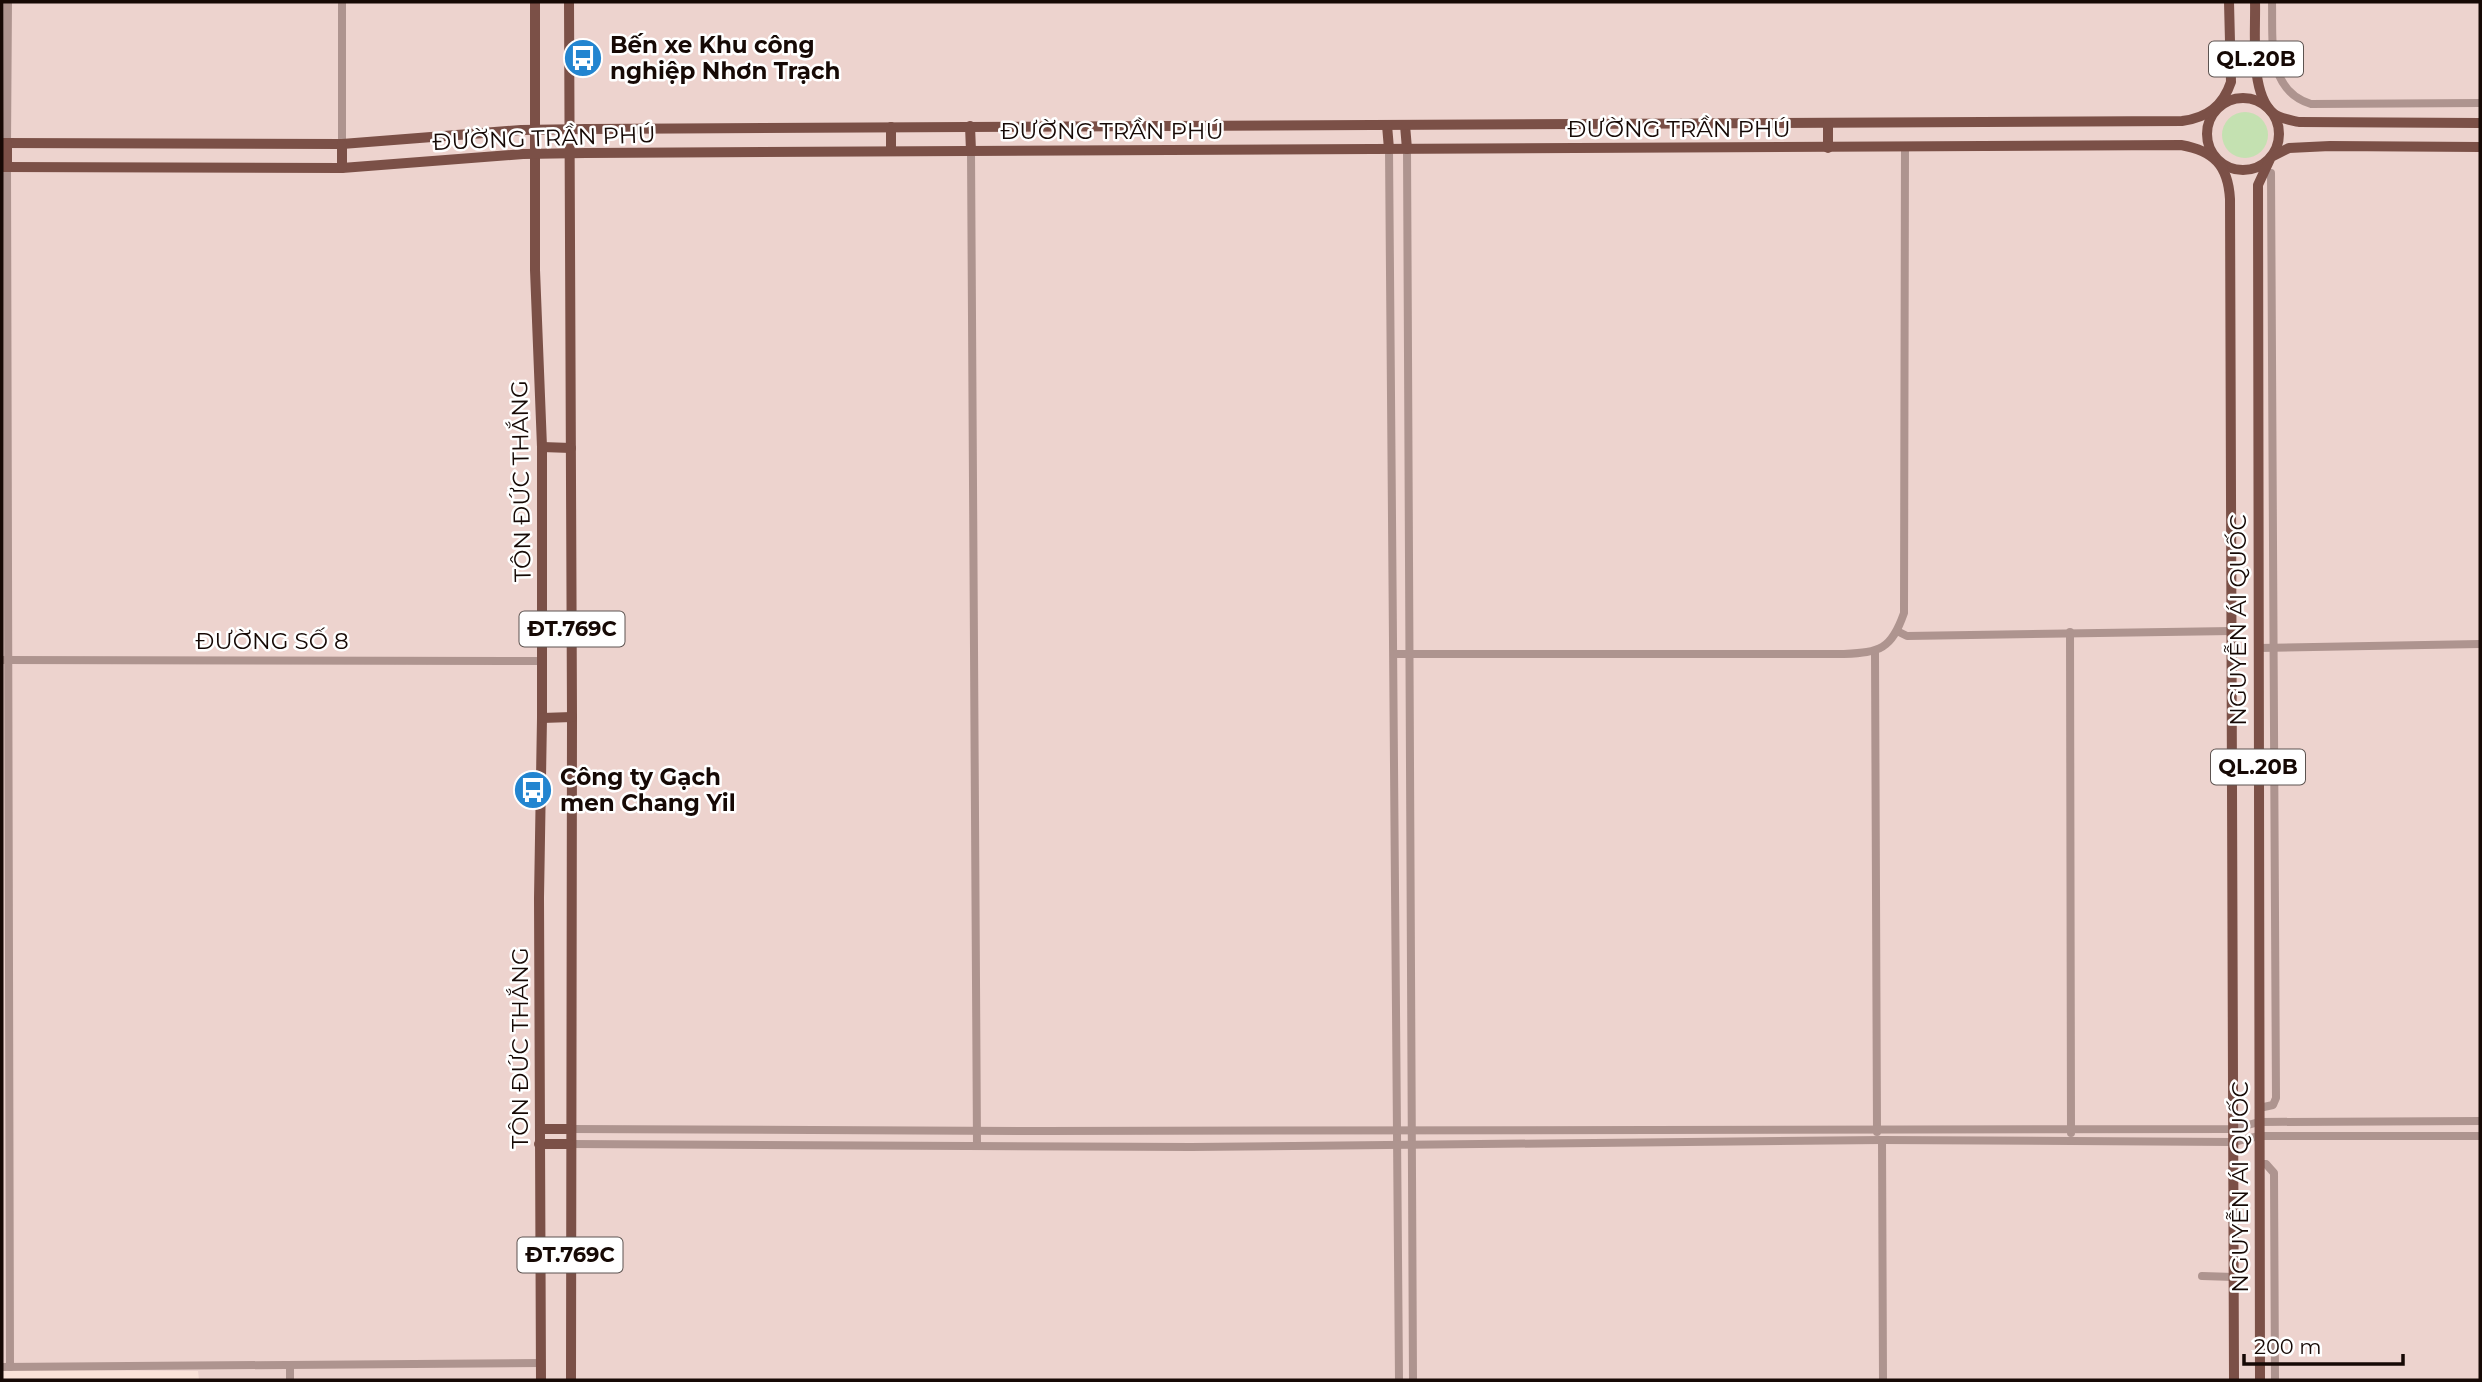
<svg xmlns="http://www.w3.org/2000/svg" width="2482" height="1382" viewBox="0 0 2482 1382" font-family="Montserrat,sans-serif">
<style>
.industrial{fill:#edd3ce}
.green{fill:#c4e1b1}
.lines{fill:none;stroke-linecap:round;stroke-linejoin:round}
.minor{stroke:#ae948f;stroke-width:8}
.major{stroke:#7b5047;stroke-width:10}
.labels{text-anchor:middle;stroke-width:5;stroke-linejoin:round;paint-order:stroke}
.shield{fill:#fff;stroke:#5c5350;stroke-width:2}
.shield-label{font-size:21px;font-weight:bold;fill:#160905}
.poi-label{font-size:23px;font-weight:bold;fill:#160905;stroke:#fff;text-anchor:start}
.street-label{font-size:23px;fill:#160905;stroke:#fff}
</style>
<rect width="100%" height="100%" fill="#fae2d8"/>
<!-- industrial -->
<path class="industrial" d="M2,2H2480V1380H199L198,1371L2,1370Z"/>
<!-- green -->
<circle class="green" cx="2245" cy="135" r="23"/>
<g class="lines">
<!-- minor -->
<g class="minor">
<path d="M342,2V144"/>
<path d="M2272,2C2273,40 2266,90 2311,104L2480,103"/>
<path d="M7,143L8,2"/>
<path d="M1389,149L1399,1380"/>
<path d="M1407,149L1413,1380"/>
<path d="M971,151L977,1146"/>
<path d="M7,167L10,1367"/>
<path d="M1897,631L1907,636L2232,631"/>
<path d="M2070,632L2071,1133"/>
<path d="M2258,648L2480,644"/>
<path d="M1875,652L1877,1132"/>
<path d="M1394,654H1844C1880,652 1891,650 1904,613L1905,147"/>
<path d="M2,660L541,661"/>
<path d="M2259,1108L2273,1105L2276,1098L2271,173"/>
<path d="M570,1129L1044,1131L2233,1129L2259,1122L2480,1121"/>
<path d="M1882,1140L1883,1380"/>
<path d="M570,1144L1191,1147L1882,1140L2233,1142L2259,1136H2480"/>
<path d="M2259,1164H2266L2274,1173L2275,1380"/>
<path d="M2202,1276L2234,1277"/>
<path d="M290,1365V1380"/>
<path d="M2,1367L541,1363"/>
</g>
<!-- major -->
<g class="major">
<path d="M535,2V270L542,447V718L539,898L541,1380"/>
<path d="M569,2L572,717L571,1380"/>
<path d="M2255,2C2256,31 2249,92 2273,113C2280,119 2291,120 2299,122L2480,123"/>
<circle cx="2243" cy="134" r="36"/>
<path d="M1387,125L1389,149"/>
<path d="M1405,125L1407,149"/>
<path d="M970,126L971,151"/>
<path d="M891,127V151"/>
<path d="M2,143L342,144L521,130L586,129L2182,121C2207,118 2223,106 2231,82L2229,2"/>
<path d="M1828,148V123"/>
<path d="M2,167L342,168L523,154L586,153L2181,145C2214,151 2228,165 2230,199L2234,1380"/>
<path d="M7,167V143"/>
<path d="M342,168V144"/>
<path d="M542,447L571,448"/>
<path d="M542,718L572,717"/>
<path d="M540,1129H570"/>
<path d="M539,1144H570"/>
<path d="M2260,1380L2258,185L2271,157L2289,148L2330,146L2480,147"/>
</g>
</g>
<!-- icons -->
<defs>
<g id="bus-disc" transform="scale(2.0125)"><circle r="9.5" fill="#2385d0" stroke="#fff"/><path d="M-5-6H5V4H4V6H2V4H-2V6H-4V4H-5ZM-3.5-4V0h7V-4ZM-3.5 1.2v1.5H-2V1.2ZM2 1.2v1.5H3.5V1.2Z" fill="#fff"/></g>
</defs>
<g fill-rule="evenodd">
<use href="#bus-disc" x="583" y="58"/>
<use href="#bus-disc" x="533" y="790"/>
</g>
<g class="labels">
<!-- shield labels -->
<g class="shield">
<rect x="2209" y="41.5" width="94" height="35" rx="5"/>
<rect x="519.5" y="611.5" width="105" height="35" rx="5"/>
<rect x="2211" y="749.5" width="94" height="35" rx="5"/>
<rect x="517.5" y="1237.5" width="105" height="35" rx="5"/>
</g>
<g class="shield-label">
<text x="2256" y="66">QL.20B</text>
<text x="572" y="636">ĐT.769C</text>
<text x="2258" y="774">QL.20B</text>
<text x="570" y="1262">ĐT.769C</text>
</g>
<!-- poi labels -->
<g class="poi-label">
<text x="610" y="53">Bến xe Khu công<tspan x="610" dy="26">nghiệp Nhơn Trạch</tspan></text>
<text x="560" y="785">Công ty Gạch<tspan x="560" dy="26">men Chang Yil</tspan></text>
</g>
<!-- street labels -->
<g class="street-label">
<text x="1679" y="137">ĐƯỜNG TRẦN PHÚ</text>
<text x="1112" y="139">ĐƯỜNG TRẦN PHÚ</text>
<text transform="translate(544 138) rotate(-2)" y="8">ĐƯỜNG TRẦN PHÚ</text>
<text transform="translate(521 481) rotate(-91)" y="8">TÔN ĐỨC THẮNG</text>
<text transform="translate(2238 620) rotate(-90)" y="8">NGUYỄN ÁI QUỐC</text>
<text x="272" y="649">ĐƯỜNG SỐ 8</text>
<text transform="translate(520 1048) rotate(-90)" y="8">TÔN ĐỨC THẮNG</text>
<text transform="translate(2240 1187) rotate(-90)" y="8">NGUYỄN ÁI QUỐC</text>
</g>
</g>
<!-- border -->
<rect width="2482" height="1382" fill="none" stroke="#160905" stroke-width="7"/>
<!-- scale -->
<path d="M2244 1354v10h159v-10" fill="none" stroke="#160905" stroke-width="3.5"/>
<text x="2254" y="1354" font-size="21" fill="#160905" stroke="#ffffff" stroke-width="5" paint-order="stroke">200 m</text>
</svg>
